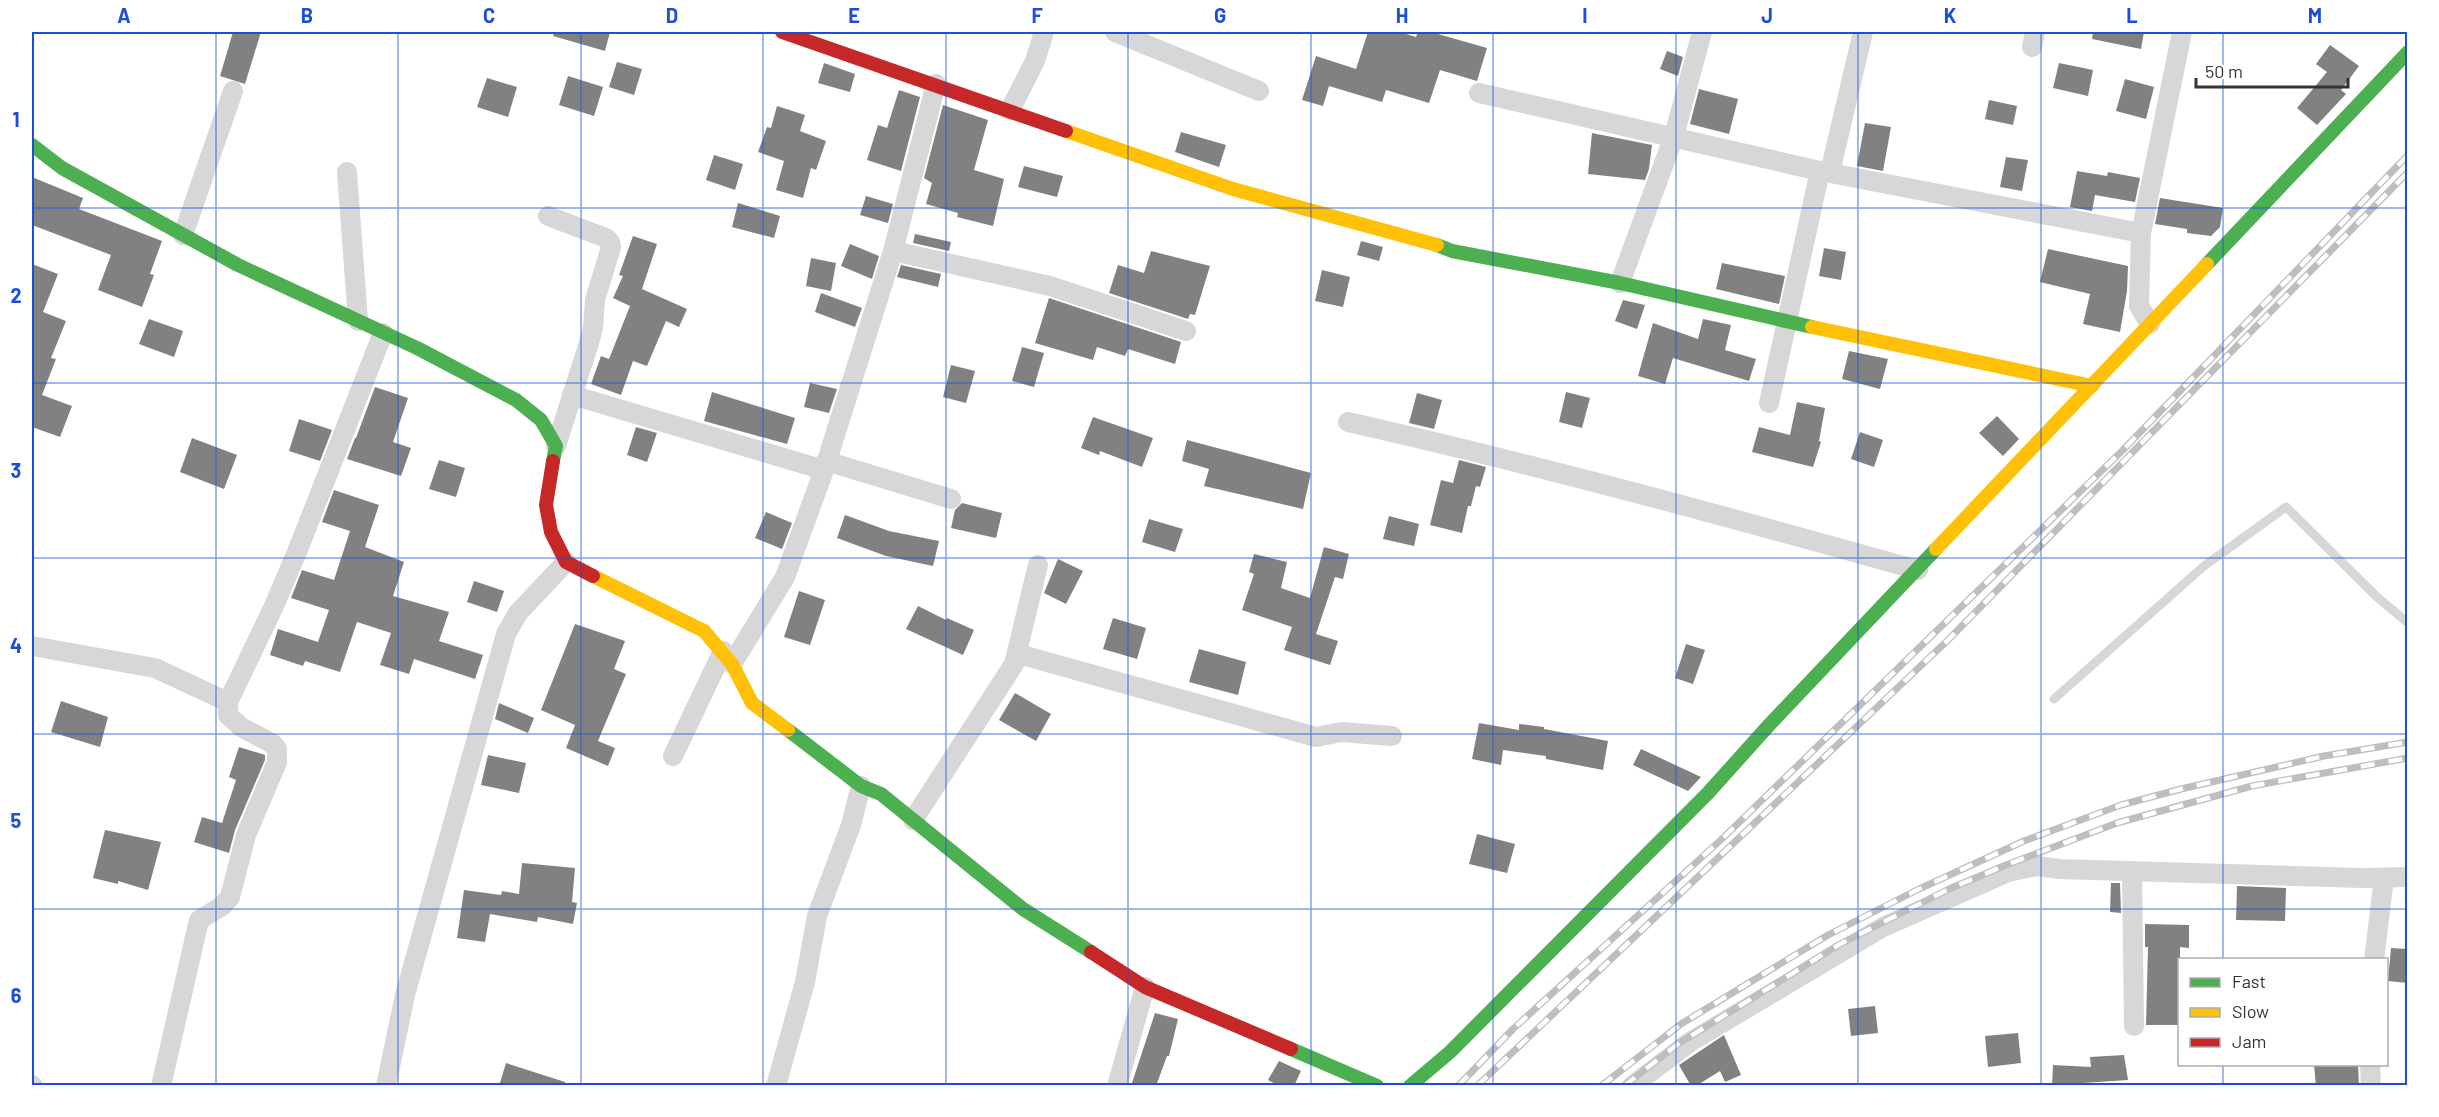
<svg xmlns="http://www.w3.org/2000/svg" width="2439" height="1117" viewBox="0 0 2439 1117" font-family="Barlow,sans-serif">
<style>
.building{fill:#818181}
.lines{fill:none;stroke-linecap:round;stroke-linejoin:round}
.lane{stroke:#d7d7d7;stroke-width:9}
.street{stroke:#d7d7d7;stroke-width:20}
.fast{stroke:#4caf50;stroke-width:14}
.slow{stroke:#ffc107;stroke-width:14}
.jam{stroke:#c62828;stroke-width:14}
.rail-casing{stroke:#bebebe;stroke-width:7}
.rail{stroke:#fff;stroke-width:4.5;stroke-dasharray:14;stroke-linecap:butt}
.grid{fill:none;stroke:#1d4ed8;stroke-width:1.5;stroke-opacity:0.55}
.neatline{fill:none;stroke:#1d4ed8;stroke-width:2}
.grid-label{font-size:20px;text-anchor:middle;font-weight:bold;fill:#1d4ed8}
</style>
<rect width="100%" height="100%" fill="#fff"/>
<!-- building -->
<g class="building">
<path d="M233,32H261L245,84L220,76Z"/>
<path d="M554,32H610L605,51L553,36Z"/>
<path d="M1368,32H1400L1416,37L1418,32H1431L1487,48L1477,81L1440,70L1429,103L1386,90L1382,102L1329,86L1323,106L1302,100L1316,56L1356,69Z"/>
<path d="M2093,32H2144L2141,49L2092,39Z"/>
<path d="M2330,45L2359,66L2341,90L2346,94L2317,125L2297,108L2327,72L2316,64Z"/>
<path d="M1667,51L1683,57L1678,76L1660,69Z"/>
<path d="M617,62L642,69L634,95L609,87Z"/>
<path d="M824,63L855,74L850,92L818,83Z"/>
<path d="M2059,63L2093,70L2088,96L2053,88Z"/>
<path d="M568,76L603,87L594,116L559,105Z"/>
<path d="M487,78L517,87L508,117L477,107Z"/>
<path d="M2125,79L2154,87L2146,119L2116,111Z"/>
<path d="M1699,89L1738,99L1729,134L1690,124Z"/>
<path d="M899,90L920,97L901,171L867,160L878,125L887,128Z"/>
<path d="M1989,100L2017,106L2013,125L1985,119Z"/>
<path d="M943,105L988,120L974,170L1004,179L993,226L957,217L958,213L926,204L932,183L924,178Z"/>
<path d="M777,106L805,115L800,131L826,141L816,170L811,168L803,198L776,190L784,161L758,152L767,127L771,128Z"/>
<path d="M1865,123L1891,127L1883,171L1857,166Z"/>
<path d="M1181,132L1226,145L1219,167L1175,152Z"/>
<path d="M1592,133L1652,145L1649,169L1645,180L1588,174Z"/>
<path d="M714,155L743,164L735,190L706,180Z"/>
<path d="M2006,157L2028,160L2022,191L2000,187Z"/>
<path d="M1024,166L1063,176L1057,197L1018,187Z"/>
<path d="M2077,171L2107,176L2108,172L2140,178L2135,202L2095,195L2092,211L2070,207Z"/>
<path d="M32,177L83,198L79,209L162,241L150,274L154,275L142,307L98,290L111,255L32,225Z"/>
<path d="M866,196L893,204L888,223L860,215Z"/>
<path d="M2160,198L2223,208L2220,227L2211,236L2187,233V229L2155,224Z"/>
<path d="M738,203L780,216L774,238L732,227Z"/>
<path d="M915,234L951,242L949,251L913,243Z"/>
<path d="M633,236L657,244L642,289L687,309L679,327L666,321L647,366L633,361L621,395L591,384L601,356L609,359L630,306L613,298L623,276L619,275Z"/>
<path d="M1361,241L1383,247L1379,261L1357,255Z"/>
<path d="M850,244L879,256L872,279L841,266Z"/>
<path d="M1824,248L1846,252L1841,280L1819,276Z"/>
<path d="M2048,249L2128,266L2127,291L2120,332L2083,324L2090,294L2040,282Z"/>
<path d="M1151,251L1210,266L1195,315L1190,314L1188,319L1109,293L1118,265L1144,273Z"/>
<path d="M811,258L836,263L831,291L806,286Z"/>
<path d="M1722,263L1785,276L1779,304L1716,289Z"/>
<path d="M32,264L58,274L43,312L66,321L51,358L56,359L42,395L72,406L60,437L32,427Z"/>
<path d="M901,265L941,274L938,287L897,277Z"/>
<path d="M1322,270L1350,277L1343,307L1315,301Z"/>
<path d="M821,293L862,308L855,327L815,312Z"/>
<path d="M1049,298L1181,342L1175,364L1128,349L1125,356L1097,347L1093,360L1035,343Z"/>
<path d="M1623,300L1645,305L1637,329L1615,321Z"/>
<path d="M149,319L183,331L174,357L139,344Z"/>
<path d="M1703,319L1731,325L1725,350L1756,359L1749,381L1673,358L1665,384L1638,376L1653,323L1698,339Z"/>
<path d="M1022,347L1044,353L1034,387L1012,381Z"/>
<path d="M1849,351L1888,359L1880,389L1842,379Z"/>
<path d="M951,365L975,371L966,403L943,397Z"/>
<path d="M810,383L837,389L829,413L804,407Z"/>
<path d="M375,387L408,398L393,442L411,448L401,476L347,459L355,438H356Z"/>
<path d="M712,392L795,418L787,444L704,421Z"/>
<path d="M1566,392L1590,398L1582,428L1559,422Z"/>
<path d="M1417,393L1442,400L1434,429L1409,423Z"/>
<path d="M1797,402L1825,408L1819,441L1821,442L1813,467L1752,452L1759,427L1790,435Z"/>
<path d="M1997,416L2019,439L2003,456L1979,433Z"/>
<path d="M1093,417L1153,438L1142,467L1100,451L1099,455L1081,448Z"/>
<path d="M299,419L332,430L320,461L289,451Z"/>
<path d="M636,427L657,433L647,462L627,455Z"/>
<path d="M1860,432L1883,440L1874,467L1851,459Z"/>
<path d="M192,438L237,455L224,489L180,472Z"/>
<path d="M1187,440L1311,473L1303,509L1204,486L1209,469L1182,461Z"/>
<path d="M439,460L465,468L456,497L429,489Z"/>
<path d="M1459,460L1486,467L1480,487L1476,486L1471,506H1468L1462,533L1430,525L1441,480L1453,483Z"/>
<path d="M334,490L379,505L365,547L404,562L393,596L449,612L439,641L483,655L475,679L414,659L409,674L380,665L391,633L357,622L340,672L305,661L303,666L270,655L278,629L318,642L329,610L291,598L302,570L334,580L350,531L322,522Z"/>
<path d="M962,503L1002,513L996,538L951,528L955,510Z"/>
<path d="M766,512L792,523L782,549L755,538Z"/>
<path d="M845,515L889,531L939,541L933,566L886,556L837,538Z"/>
<path d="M1389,516L1419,524L1414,546L1383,539Z"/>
<path d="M1149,519L1183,529L1175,552L1142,542Z"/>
<path d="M1324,547L1349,554L1343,579L1335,577L1316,634L1338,641L1330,665L1284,650L1292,627L1242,610L1254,574L1249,572L1254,554L1287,562L1281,588L1310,598Z"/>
<path d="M1058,559L1083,571L1066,604L1044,593Z"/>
<path d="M474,581L504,591L497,612L467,602Z"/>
<path d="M799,591L825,600L810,645L784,637Z"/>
<path d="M918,606L946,620L947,618L974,630L963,655L906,629Z"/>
<path d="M1113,618L1146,628L1137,659L1103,649Z"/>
<path d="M575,624L625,641L614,669L626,674L598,741L615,748L608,766L566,748L575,725L541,710Z"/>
<path d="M1686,644L1705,650L1693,684L1675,678Z"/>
<path d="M1199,649L1246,662L1238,695L1189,682Z"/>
<path d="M1015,693L1051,714L1036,741L999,720Z"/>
<path d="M61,701L108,717L100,747L51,732Z"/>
<path d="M499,703L534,718L528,733L495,719Z"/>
<path d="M1479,723L1519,730V724L1544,727V729L1608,741L1603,770L1546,759V756L1503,750L1501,765L1472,759Z"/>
<path d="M239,747L265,755V760L235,830L229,853L194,842L202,817L222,823L236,780L229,777Z"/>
<path d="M1641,749L1701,777L1688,791L1633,765Z"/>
<path d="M488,755L526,763L519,793L481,785Z"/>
<path d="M105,830L161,842L148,890L118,881V884L93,878Z"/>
<path d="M1477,834L1515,844L1507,873L1469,864Z"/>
<path d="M522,863L575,868L572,902L577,903L573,924L538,917L537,922L490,914L485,942L457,938L464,890L501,895L502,891L519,894Z"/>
<path d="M2111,883H2120L2121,913L2110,912Z"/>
<path d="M2237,886L2286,888L2285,921L2236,920Z"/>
<path d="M2145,924L2189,925V948L2180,947V1025H2146L2148,947H2145Z"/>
<path d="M2391,948L2408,949V983L2388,981Z"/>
<path d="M1875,1006L1878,1033L1851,1036L1848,1009Z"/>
<path d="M1155,1013L1178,1019L1169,1056H1167L1156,1086H1131Z"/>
<path d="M2018,1033L2021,1063L1988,1067L1985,1036Z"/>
<path d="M1724,1035L1741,1075L1725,1082L1720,1071L1696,1086H1691L1679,1065Z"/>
<path d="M2124,1055L2128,1080L2083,1083V1086H2052L2053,1065L2091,1067L2090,1057Z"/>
<path d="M1279,1061L1301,1071L1294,1086H1279L1268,1080Z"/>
<path d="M506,1063L565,1082V1086H499Z"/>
<path d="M2314,1065H2358L2359,1086H2316Z"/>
</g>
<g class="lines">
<!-- lane -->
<path class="lane" d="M2054,699L2204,566L2286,507L2377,597L2408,623"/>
<!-- street -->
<g class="street">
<path d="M1115,32L1259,91"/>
<path d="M2032,47L2035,32"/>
<path d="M1479,93L1820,171L2141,233"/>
<path d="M1010,110L1035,61L1044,32"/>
<path d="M347,172L358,321"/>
<path d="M1830,172L1863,32"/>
<path d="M548,216L606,238L610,242L611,247L595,300L593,328L589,343L556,446"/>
<path d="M183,235L233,91"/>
<path d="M893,251L1050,286L1186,331"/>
<path d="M1620,283L1674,136L1702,32"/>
<path d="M2150,324L2139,306L2141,233L2182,32"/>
<path d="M572,395L824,470"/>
<path d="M1769,403L1820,171"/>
<path d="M1348,422C1539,465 1728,517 1918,570"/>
<path d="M826,461L951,499"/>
<path d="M32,646L155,668L228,702"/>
<path d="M1018,654L1316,737L1341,732L1392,736"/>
<path d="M732,664L785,577L824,470L893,251L936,84"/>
<path d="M673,756L723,651"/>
<path d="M913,820L1014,664L1038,565"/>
<path d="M2132,871L2134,1026"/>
<path d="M2374,960L2384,878"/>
<path d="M2370,1064L2371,1086"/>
<path d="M32,1085L33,1086"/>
<path d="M161,1086L199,920L222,906L230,897L246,835L277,762V749L273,744L241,727L228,715V702L274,606L297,552L383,333"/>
<path d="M386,1086L405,995L506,634L518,613L566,562"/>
<path d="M776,1086L805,982L817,916L851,825L861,786"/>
<path d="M1117,1086L1145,987"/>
<path d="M1632,1086L1690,1042L1883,927L2008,872L2037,866L2059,869L2362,878L2408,877"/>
</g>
<!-- fast -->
<g class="fast">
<path d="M32,145L62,168L238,265L417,348L516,400L541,420L556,446L553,461"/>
<path d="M1437,245L1452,251L1620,283L1812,327"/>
<path d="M2207,264L2408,52"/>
<path d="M788,730L861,786L881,794L1023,909L1091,952"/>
<path d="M1291,1049L1377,1086"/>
<path d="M1410,1086L1450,1052L1708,793L1770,724L1936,549"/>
</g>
<!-- slow -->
<g class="slow">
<path d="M1066,131L1233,189L1437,245"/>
<path d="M1812,327L2092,386"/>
<path d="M1936,549L2207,264"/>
<path d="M593,576L704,631L732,664L752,703L788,730"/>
</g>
<!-- jam -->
<g class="jam">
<path d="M782,32L1066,131"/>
<path d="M553,461L546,505L551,532L566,562L593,576"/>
<path d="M1091,952L1145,987L1291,1049"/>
</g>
<!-- rail casing -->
<g class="rail-casing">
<g id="rail">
<path d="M1458,1086L1513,1029L1724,837L2122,451L2408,155"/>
<path d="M1477,1086L1947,641L2408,172"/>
<path d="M1601,1086L1681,1024L1828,935L1919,889L2024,841L2121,805L2181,789L2324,756L2408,742"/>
<path d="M1624,1086L1678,1044L1840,944L1949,889L2006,865L2117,823L2252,786L2408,758"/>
</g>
</g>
<!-- rail -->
<use href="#rail" class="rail"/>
</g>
<!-- grid -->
<path class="grid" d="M216,32V1086M398,32V1086M581,32V1086M763,32V1086M946,32V1086M1128,32V1086M1311,32V1086M1493,32V1086M1676,32V1086M1858,32V1086M2041,32V1086M2223,32V960M32,208H2408M32,383H2408M32,558H2408M32,734H2408M32,909H2408M2223,1064V1086"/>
<!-- border -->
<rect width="2439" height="1117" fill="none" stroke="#ffffff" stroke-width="66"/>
<!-- legend -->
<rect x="2178" y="958" width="210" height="108" fill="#ffffff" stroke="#adadad" stroke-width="1.5"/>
<rect x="2190" y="978" width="30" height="9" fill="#4caf50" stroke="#adadad" stroke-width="1.5"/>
<text x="2232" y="988" font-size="18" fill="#333333">Fast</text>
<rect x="2190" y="1008" width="30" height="9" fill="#ffc107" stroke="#adadad" stroke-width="1.5"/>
<text x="2232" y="1018" font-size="18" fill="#333333">Slow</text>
<rect x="2190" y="1038" width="30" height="9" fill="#c62828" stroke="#adadad" stroke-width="1.5"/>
<text x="2232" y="1048" font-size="18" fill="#333333">Jam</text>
<!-- scale -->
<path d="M2196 78v9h152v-9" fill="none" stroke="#333333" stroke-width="3"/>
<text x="2205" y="78" font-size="18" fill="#333333" stroke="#ffffff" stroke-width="4.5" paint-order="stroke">50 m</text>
<rect x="33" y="33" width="2373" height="1051" class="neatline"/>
<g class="grid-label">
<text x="124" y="23">A</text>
<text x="307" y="23">B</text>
<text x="489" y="23">C</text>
<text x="672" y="23">D</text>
<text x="854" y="23">E</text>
<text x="1037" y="23">F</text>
<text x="1220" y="23">G</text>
<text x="1402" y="23">H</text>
<text x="1585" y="23">I</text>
<text x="1767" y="23">J</text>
<text x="1950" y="23">K</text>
<text x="2132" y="23">L</text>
<text x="2315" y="23">M</text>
<text x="16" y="127">1</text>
<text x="16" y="303">2</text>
<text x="16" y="478">3</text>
<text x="16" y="653">4</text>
<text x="16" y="828">5</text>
<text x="16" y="1003">6</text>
</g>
</svg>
